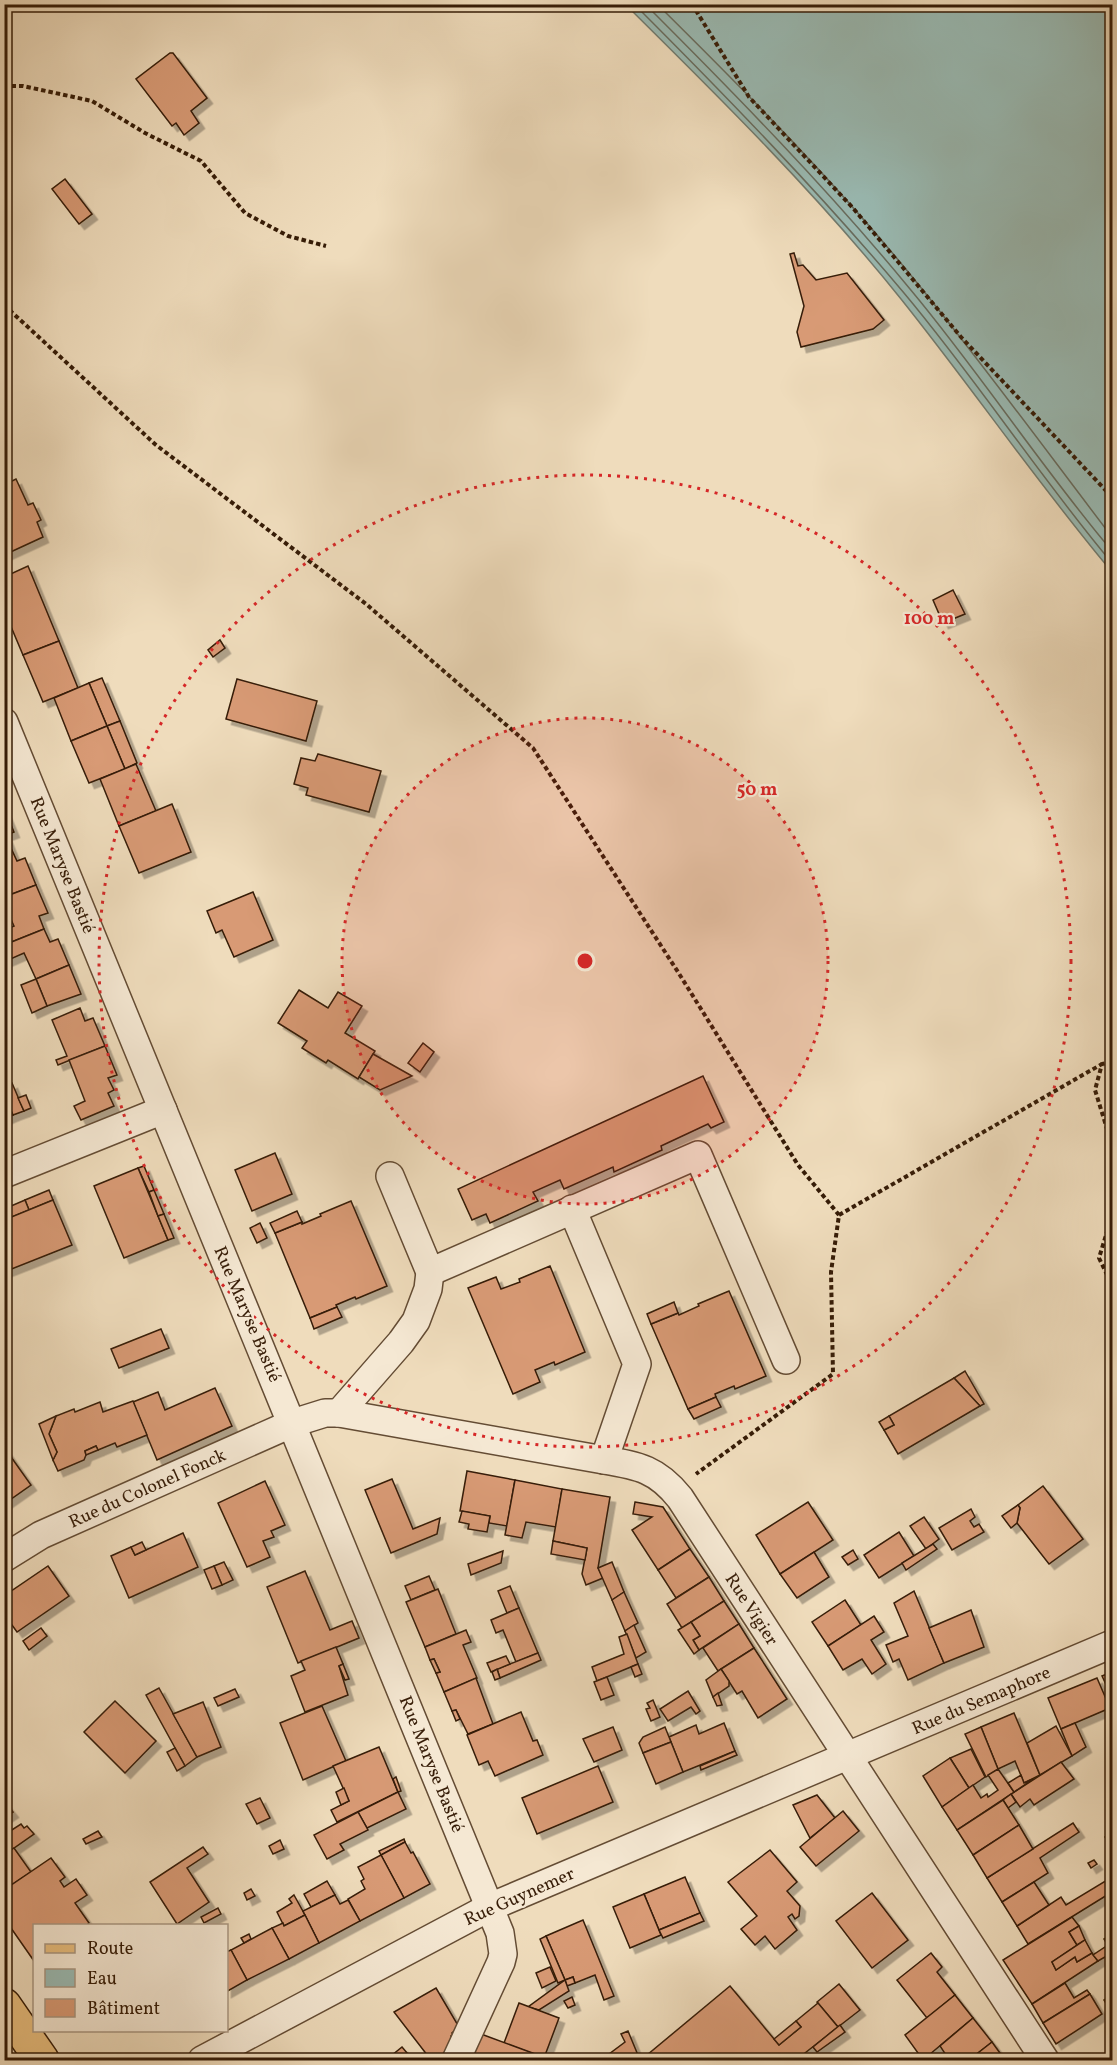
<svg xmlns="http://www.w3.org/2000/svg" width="1117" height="2065" viewBox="0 0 1117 2065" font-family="Vollkorn,serif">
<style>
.water{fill:#9abbb4;stroke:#727b6f;stroke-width:1.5}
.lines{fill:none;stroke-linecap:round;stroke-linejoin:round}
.shore{stroke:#686c5e;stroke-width:1.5}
.building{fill:#d89a75;stroke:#361c07;stroke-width:1.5;filter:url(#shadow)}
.minor-casing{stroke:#644c34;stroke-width:30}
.primary-casing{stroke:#361c07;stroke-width:36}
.path{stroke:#361c07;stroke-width:4;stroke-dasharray:4.5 3;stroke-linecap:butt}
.minor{stroke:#f5e8d3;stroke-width:27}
.primary{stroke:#e8be7e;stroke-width:33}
.ring{fill:none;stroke:#d62828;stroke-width:3;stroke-dasharray:3 6}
.labels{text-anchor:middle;stroke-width:4.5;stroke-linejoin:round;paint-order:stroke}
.street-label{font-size:18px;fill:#361c07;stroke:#f5e8d3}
.centre{fill:#d62828;stroke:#f5e8d3;stroke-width:3}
.ring-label{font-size:18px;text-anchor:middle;font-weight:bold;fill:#d62828;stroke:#f5e8d3;stroke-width:4.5;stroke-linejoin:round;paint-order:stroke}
</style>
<defs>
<filter id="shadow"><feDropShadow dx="5.5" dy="5.5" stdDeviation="0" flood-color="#0004"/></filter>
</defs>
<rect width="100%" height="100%" fill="#efdcbc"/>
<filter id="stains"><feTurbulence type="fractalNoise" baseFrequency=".00333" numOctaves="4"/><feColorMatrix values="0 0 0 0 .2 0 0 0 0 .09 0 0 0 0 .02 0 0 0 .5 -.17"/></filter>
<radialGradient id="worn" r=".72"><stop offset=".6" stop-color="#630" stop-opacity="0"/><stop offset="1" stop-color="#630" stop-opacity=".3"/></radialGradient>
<!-- water -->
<path class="water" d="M626,5H1112V572C1038,484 973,389 901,299C817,194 721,99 626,5Z"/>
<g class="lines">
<!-- shore -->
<g class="shore">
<path d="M634,4C728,98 819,192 904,293C977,380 1039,476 1112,563"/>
<path d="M645,4C737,96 828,189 910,289C981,374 1041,467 1112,551"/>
<path d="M657,4C748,94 838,185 918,284C985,367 1048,453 1112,537"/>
</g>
</g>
<!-- building -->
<g class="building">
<path d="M170,53H173L207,98L191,111L199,123L184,135L176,123L172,126L136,79Z"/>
<path d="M65,179L92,214L79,224L52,189Z"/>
<path d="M794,253L798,266L803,265L816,280L847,273L884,320L873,329L801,347L797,332L804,306L790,254Z"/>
<path d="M16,479L28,505L33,503L41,520L37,522L43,537L4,555V485Z"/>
<path d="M28,566L59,641L23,655L4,610V577Z"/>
<path d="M953,590L965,614L943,623L933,600Z"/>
<path d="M220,640L225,648L213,657L208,650Z"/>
<path d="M59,641L78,688L43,702L23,655Z"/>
<path d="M102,678L120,721L107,726L89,683Z"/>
<path d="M237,679L317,701L306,741L226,719Z"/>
<path d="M89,683L107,726L71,741L54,698Z"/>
<path d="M120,721L137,763L125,769L107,726Z"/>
<path d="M107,726L125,769L89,783L71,741Z"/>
<path d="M318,754L381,771L369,812L306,795L308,788L294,784L301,758L315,761Z"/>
<path d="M136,764L156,811L119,826L100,779Z"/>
<path d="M172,804L191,852L139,873L119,826Z"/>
<path d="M4,808L14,832L6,835L11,848L4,850Z"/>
<path d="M11,848L17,861L25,858L36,885L4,897V850Z"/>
<path d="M36,885L48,913L39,916L44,929L4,945V930L14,926L4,904V897Z"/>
<path d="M253,892L273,940L234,957L222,930L216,933L207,911Z"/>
<path d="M44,929L50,942L58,939L69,965L36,979L24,953L6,961L4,945Z"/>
<path d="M69,965L81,994L47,1006L36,979Z"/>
<path d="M36,979L47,1006L32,1013L21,985Z"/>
<path d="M299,990L328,1008L338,992L362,1006L345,1033L375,1051L358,1079L328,1060L326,1063L302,1048L307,1041L278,1023Z"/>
<path d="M80,1008L85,1021L93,1018L105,1046L58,1065L56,1060L67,1056L52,1020Z"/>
<path d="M423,1043L434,1052L420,1072L408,1063Z"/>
<path d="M105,1046L117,1075L108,1078L114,1090L108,1093L114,1106L81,1120L74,1106L85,1101L69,1060Z"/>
<path d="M373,1054L412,1076L380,1090L359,1077Z"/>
<path d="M703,1076L724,1122L711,1128L708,1124L661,1146L662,1150L614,1172L613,1167L564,1189L560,1180L533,1192L538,1201L490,1223L486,1214L472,1220L458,1189Z"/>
<path d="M12,1083L24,1111L13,1115L4,1095V1087Z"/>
<path d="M4,1095L13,1115L4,1119Z"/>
<path d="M26,1095L31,1108L24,1111L18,1098Z"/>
<path d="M275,1153L292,1194L252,1211L235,1170Z"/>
<path d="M144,1166L154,1190L149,1192L138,1168Z"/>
<path d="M138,1168L168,1240L124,1258L94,1186Z"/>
<path d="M49,1190L53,1200L29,1210L25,1200Z"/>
<path d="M154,1190L164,1214L158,1216L149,1192Z"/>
<path d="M25,1200L29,1210L5,1220L4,1209Z"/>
<path d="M53,1200L72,1245L4,1272V1220Z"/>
<path d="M351,1201L387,1286L356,1299L355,1297L336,1305L337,1307L310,1318L275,1233L302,1222V1224L321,1216L320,1214Z"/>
<path d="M297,1211L302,1222L275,1233L270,1223Z"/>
<path d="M164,1214L174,1238L168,1240L158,1216Z"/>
<path d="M260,1223L267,1238L257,1243L250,1228Z"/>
<path d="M550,1266L585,1352L555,1365L554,1362L535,1370L540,1382L513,1394L468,1288L496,1277L501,1289L520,1282L519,1279Z"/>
<path d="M729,1291L766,1376L735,1389L734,1386L715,1394L716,1397L688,1409L651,1324L678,1313L679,1315L699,1306L698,1304Z"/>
<path d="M674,1302L678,1313L651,1324L647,1314Z"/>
<path d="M337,1307L342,1317L314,1329L310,1318Z"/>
<path d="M161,1329L169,1348L119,1368L111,1349Z"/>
<path d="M965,1371L984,1404L980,1406L954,1378Z"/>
<path d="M954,1378L980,1406L898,1454L884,1430L894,1425L889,1416Z"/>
<path d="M215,1388L232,1426L157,1460L133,1402L158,1392L165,1410Z"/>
<path d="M716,1397L721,1407L694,1419L688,1409Z"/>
<path d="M133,1401L147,1435L117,1447L115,1443L98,1450L96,1446L85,1451L86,1455L84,1460L58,1471L53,1460L57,1452L49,1434L56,1416L74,1409L75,1412L100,1402L103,1412Z"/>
<path d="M56,1416L49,1434L57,1452L53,1460L39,1424Z"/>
<path d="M889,1416L894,1425L884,1430L879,1422Z"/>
<path d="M96,1446L98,1450L86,1455L85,1451Z"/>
<path d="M4,1447L31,1485L4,1504Z"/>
<path d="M467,1471L515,1480L507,1526L489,1523L490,1516L460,1511Z"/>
<path d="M392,1479L413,1529L440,1518L437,1534L391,1553L365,1490Z"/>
<path d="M515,1480L562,1489L556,1527L526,1522L522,1538L505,1535Z"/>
<path d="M265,1481L285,1525L271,1531L274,1537L263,1541L270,1557L247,1567L218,1503Z"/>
<path d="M1043,1486L1083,1539L1049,1564L1017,1523L1020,1508L1018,1505Z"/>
<path d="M562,1489L610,1497L598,1568L603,1578L586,1585L582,1574L587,1548L553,1541Z"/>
<path d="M635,1502L663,1507L690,1549L658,1570L632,1530L652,1517L633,1514Z"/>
<path d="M808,1502L833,1540L780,1574L756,1535Z"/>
<path d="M1018,1505L1020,1508L1017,1523L1011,1528L1002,1516Z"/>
<path d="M971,1509L975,1517L970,1521L974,1527L979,1524L984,1532L952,1550L939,1528Z"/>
<path d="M462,1511L490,1516L487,1532L468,1529L469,1524L459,1522Z"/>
<path d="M924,1517L939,1539L926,1549L910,1526Z"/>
<path d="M899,1532L914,1556L879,1578L864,1555Z"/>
<path d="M183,1533L198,1567L129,1598L111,1556L131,1547L135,1555Z"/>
<path d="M553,1541L587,1548L585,1560L551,1554Z"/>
<path d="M142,1542L146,1550L135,1555L131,1547Z"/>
<path d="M933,1544L937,1549L906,1570L902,1563Z"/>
<path d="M690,1549L709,1577L676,1598L658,1570Z"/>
<path d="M853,1550L858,1559L848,1565L842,1557Z"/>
<path d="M503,1551L501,1563L471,1575L468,1564Z"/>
<path d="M814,1552L829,1577L797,1598L780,1574Z"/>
<path d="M224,1562L233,1580L222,1585L214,1566Z"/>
<path d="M612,1562L624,1592L612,1600L598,1568Z"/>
<path d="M48,1566L69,1596L17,1632L4,1614V1596Z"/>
<path d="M214,1566L222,1585L212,1589L204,1570Z"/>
<path d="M305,1571L330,1630L352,1621L359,1638L298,1663L267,1587Z"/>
<path d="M429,1576L435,1590L411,1600L405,1586Z"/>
<path d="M709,1577L724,1601L682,1628L667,1604Z"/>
<path d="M510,1586L519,1608L507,1613L498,1591Z"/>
<path d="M438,1589L456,1634L425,1647L406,1602Z"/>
<path d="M914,1591L944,1663L908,1680L899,1659L893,1662L886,1645L908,1636L894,1603Z"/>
<path d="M624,1592L638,1623L625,1631L612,1600Z"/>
<path d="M845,1600L861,1625L828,1646L812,1622Z"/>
<path d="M724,1601L739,1624L699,1650L693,1640L700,1636L691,1622Z"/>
<path d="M519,1608L538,1653L516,1662L503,1630L496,1633L491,1620Z"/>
<path d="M971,1610L984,1647L944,1663L929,1628Z"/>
<path d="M874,1616L884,1632L871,1640L886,1664L872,1674L862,1659L843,1670L828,1646Z"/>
<path d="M691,1622L700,1636L693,1640L699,1650L694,1654L678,1630Z"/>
<path d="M739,1624L754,1648L718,1671L703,1648Z"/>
<path d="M634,1625L646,1652L636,1658L625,1631Z"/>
<path d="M41,1628L47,1636L29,1650L23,1641Z"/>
<path d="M466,1630L471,1642L463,1645L477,1678L444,1692L436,1673L440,1672L434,1659L430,1660L425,1647Z"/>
<path d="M627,1634L638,1664L597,1681L592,1667L624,1654L619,1637Z"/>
<path d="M336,1647L343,1664L339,1666L348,1695L305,1712L291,1676L305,1670L301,1661Z"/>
<path d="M754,1648L787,1699L758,1718L742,1691L737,1694L721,1669Z"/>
<path d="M538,1653L541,1660L500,1678L497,1669Z"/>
<path d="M506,1656L510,1664L491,1672L487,1663Z"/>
<path d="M434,1659L440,1672L436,1673L430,1660Z"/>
<path d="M343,1664L349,1679L345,1680L339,1666Z"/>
<path d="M638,1664L642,1674L635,1677L631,1667Z"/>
<path d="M497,1669L500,1678L495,1680L492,1672Z"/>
<path d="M721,1669L729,1681V1686L713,1697L706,1680Z"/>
<path d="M1112,1672V1690L1109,1691L1102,1676Z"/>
<path d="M607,1677L614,1695L601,1700L594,1682Z"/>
<path d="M476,1678L493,1724L468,1734L456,1710L452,1711L444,1692Z"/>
<path d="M1097,1678L1110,1708L1061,1729L1048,1698Z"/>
<path d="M159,1688L197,1757L185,1766L146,1695Z"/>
<path d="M235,1689L239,1697L218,1706L214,1698Z"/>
<path d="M688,1691L700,1711L696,1714L691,1707L668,1721L660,1709Z"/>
<path d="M718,1693L722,1705L717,1706L713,1697Z"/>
<path d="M653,1700L660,1717L651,1721L646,1709L650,1708L647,1703Z"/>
<path d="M115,1701L156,1741L125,1773L84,1732Z"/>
<path d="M203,1702L221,1747L197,1757L173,1714Z"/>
<path d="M322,1706L346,1761L303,1780L280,1723Z"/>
<path d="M456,1710L460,1719L456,1721L452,1711Z"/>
<path d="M521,1712L533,1741L537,1740L543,1755L495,1776L488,1761L479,1765L467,1735Z"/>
<path d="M1014,1713L1040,1775L1024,1783L1015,1761L998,1769L981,1727Z"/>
<path d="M724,1723L735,1751L683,1772L669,1737L696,1725L699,1734Z"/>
<path d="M1075,1723L1086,1747L1072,1756L1061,1729Z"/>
<path d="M1056,1726L1072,1756L1040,1775L1027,1743Z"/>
<path d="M613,1727L622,1750L594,1762L583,1739Z"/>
<path d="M665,1727L671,1742L643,1753L639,1743L643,1737Z"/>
<path d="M981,1727L998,1769L986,1777L965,1734Z"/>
<path d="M671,1742L683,1772L656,1784L643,1753Z"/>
<path d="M379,1747L398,1792L337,1822L331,1810L349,1801L333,1766Z"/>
<path d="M175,1748L185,1766L177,1771L167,1752Z"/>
<path d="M971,1749L985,1777L969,1788L950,1758Z"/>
<path d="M735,1751L737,1755L701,1770L700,1766Z"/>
<path d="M950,1758L969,1788L942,1807L923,1776Z"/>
<path d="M1061,1762L1074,1779L1034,1805L1030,1799L1020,1807L1011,1794Z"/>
<path d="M598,1766L613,1802L537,1834L522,1798Z"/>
<path d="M998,1769L1014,1792L957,1830L942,1807L973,1785L981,1798L987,1794L988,1797L998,1790L988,1775Z"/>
<path d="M1021,1775L1024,1783L1033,1779L1014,1792L1008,1783Z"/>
<path d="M396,1777L401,1791L398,1792L393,1779Z"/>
<path d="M344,1788L349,1801L341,1805L336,1792Z"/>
<path d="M398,1792L406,1809L367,1828L358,1812Z"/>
<path d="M1011,1794L1016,1802L1008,1808L1003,1800Z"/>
<path d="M817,1795L835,1818L810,1838L793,1805Z"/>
<path d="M260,1798L270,1818L257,1824L246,1804Z"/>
<path d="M1003,1800L1019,1825L973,1855L957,1830Z"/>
<path d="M4,1801L13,1812L4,1818Z"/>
<path d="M843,1811L859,1831L816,1866L800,1847Z"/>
<path d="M358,1812L368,1830L340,1844L344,1850L327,1859L314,1835Z"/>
<path d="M1073,1823L1079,1832L1040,1858L1048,1873L1002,1902L987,1878Z"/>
<path d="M21,1824L24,1828L27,1826L34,1834L4,1855V1835Z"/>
<path d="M1019,1825L1033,1849L987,1878L973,1855Z"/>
<path d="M98,1831L102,1837L86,1844L83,1839Z"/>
<path d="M1112,1832V1849L1105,1837Z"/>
<path d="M404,1839L405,1842L381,1855L379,1851Z"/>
<path d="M280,1840L284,1849L273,1854L269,1846Z"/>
<path d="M405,1842L411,1853L413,1852L430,1884L404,1898L381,1855Z"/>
<path d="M203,1847L208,1854L187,1868L209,1902L177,1924L150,1882Z"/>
<path d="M14,1848L31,1872L4,1890V1855Z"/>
<path d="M770,1850L797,1882L787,1891L800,1906L799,1916L795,1919L792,1914L788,1917L797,1930L775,1949L765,1936L755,1945L741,1929L757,1916L728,1882Z"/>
<path d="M381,1855L404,1898L360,1921L348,1899L365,1889L361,1881L364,1879L358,1867Z"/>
<path d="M51,1858L65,1877L60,1881L64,1887L76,1879L87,1895L75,1903L89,1923L86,1926H34V1961L4,1918V1890Z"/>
<path d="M1094,1860L1097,1864L1091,1868L1088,1863Z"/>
<path d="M685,1877L700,1913L659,1930L644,1894Z"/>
<path d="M1112,1877V1892L1028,1944L1017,1926L1061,1897L1066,1905Z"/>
<path d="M327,1881L335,1895L311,1907L304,1894Z"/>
<path d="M1034,1882L1049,1905L1017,1926L1002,1902Z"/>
<path d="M251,1889L255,1896L247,1900L244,1893Z"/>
<path d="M872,1893L908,1940L872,1968L836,1921Z"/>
<path d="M644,1894L661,1935L630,1948L613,1907Z"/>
<path d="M294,1895L305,1915L284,1926L277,1912L292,1903L289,1899Z"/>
<path d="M335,1895L340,1904L348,1900L360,1921L319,1943L303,1911Z"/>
<path d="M218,1908L221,1914L204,1923L201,1917Z"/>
<path d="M700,1913L704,1921L663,1938L659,1930Z"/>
<path d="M305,1915L319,1943L289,1959L272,1928L283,1923L284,1926Z"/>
<path d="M1072,1917L1079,1926L1069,1932L1077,1945L1052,1962L1056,1970L1075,1957L1077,1962L1092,1953L1098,1961L1032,2004L1003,1960Z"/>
<path d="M583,1920L614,1996L604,2000L595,1975L575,1983L573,1977L565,1980L546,1936Z"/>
<path d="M1079,1926L1085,1940L1077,1945L1069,1932Z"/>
<path d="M272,1928L289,1959L247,1980L231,1950Z"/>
<path d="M249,1934L251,1939L244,1943L241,1938Z"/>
<path d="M1112,1934V1953L1104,1939Z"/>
<path d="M546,1936L565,1980L558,1983L540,1939Z"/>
<path d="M1085,1940L1092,1953L1077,1962L1075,1957L1056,1970L1052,1962Z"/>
<path d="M1108,1945L1112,1953L1098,1961L1093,1955Z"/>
<path d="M231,1950L247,1980L226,1992V1952Z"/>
<path d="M931,1953L942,1967L937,1972L955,1995L927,2018L897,1980Z"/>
<path d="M550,1967L556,1981L542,1988L536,1973Z"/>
<path d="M573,1977L575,1983L567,1986L565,1980Z"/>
<path d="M565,1980L569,1991L539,2010L528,2007Z"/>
<path d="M1065,1983L1074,1998L1087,1990L1090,1994L1043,2023L1032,2004Z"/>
<path d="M839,1984L860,2010L838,2027L817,2002Z"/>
<path d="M730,1986L779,2045L801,2027L796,2021L818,2003L838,2027L796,2060H641Z"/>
<path d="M436,1988L459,2027L452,2033L453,2035L451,2036L455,2043L448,2060H431L394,2012Z"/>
<path d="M1090,1994L1102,2014L1056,2044L1043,2023Z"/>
<path d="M955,1995L973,2018L923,2060L905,2035Z"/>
<path d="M1112,1995V2008L1110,2010L1104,2000Z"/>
<path d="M572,1997L575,2005L568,2008L564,2001Z"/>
<path d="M519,2003L559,2018L544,2058L504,2043Z"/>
<path d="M973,2018L992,2042L969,2060H945L948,2058L940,2046Z"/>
<path d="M796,2021L801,2027L779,2045L774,2039Z"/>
<path d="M840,2025L845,2032L817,2052L813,2047Z"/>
<path d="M628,2031L640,2060H601L625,2042L621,2034Z"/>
<path d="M481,2034L538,2055L537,2060L528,2057L526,2060H471Z"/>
<path d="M992,2042L1005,2060H969Z"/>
<path d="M402,2047L413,2060H386Z"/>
<path d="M4,2049L7,2052L13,2060H4Z"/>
</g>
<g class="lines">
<!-- minor casing -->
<g class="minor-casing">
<g id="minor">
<path d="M4,722L500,1933L503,1954L501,1962L456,2060"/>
<path d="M4,1174L163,1110"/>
<path d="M390,1176L430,1272L698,1155L786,1360"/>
<path d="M572,1209L637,1364L604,1460"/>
<path d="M339,1413L401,1342L416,1321L428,1289L430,1272"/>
<path d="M4,1558L41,1535L293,1423L325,1413H339L604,1460C639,1466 657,1469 680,1498L1045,2060"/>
<path d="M202,2060L490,1907L1112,1644"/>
</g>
</g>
<!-- primary casing -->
<g class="primary-casing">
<path id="primary" d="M4,2005L42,2060"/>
</g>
<!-- path -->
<g class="path">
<path d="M692,4L749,97L853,208L961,337L1112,497"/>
<path d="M4,86H23L92,101L145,133L201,161L245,213L288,236L326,246"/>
<path d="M4,305L156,445L366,604L533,748L678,972L798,1165L839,1215L831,1272L833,1374L696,1474"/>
<path d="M1112,1062L1102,1064L1095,1090L1112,1145"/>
<path d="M1112,1192L1110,1222L1099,1258L1112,1285"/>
<path d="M839,1215L1102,1064"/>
</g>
<!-- minor -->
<use href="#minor" class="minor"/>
<!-- primary -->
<use href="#primary" class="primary"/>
</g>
<!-- distance rings -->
<circle cx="585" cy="961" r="243" fill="#d62828" fill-opacity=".12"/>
<g class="ring">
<circle cx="585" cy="961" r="243"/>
<circle cx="585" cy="961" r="486"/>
</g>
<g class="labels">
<!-- street labels -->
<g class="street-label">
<text transform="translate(63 865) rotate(68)" y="6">Rue Maryse Bastié</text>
<text transform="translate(248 1314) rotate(67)" y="6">Rue Maryse Bastié</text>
<text transform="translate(147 1488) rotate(-24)" y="6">Rue du Colonel Fonck</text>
<text transform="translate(752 1609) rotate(57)" y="6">Rue Vigier</text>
<text transform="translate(981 1700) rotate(-23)" y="6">Rue du Semaphore</text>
<text transform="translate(432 1764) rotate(68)" y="6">Rue Maryse Bastié</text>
<text transform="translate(519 1896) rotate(-24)" y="6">Rue Guynemer</text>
</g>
</g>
<circle cx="585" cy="961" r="9" class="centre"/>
<g class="ring-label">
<text x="929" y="624">100 m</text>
<text x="757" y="795">50 m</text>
</g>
<!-- margin -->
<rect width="1117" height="2065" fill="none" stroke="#efdcbc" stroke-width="24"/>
<rect x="6" y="6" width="1105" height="2053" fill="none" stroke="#361c07" stroke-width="3"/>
<rect x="12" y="12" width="1093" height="2041" fill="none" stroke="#361c07" stroke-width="1.5"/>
<!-- legend -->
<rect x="33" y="1924" width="195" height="108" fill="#f5e8d3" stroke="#a99681" stroke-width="1.5"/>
<rect x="45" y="1944" width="30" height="9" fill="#e8be7e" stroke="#a99681" stroke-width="1.5"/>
<text x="87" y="1954" font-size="18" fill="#361c07">Route</text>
<rect x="45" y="1969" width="30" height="18" fill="#9abbb4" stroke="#a99681" stroke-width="1.5"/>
<text x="87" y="1984" font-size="18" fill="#361c07">Eau</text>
<rect x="45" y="1999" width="30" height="18" fill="#d89a75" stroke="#a99681" stroke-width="1.5"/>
<text x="87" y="2014" font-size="18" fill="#361c07">Bâtiment</text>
<rect width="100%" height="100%" filter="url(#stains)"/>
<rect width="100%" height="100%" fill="url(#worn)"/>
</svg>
